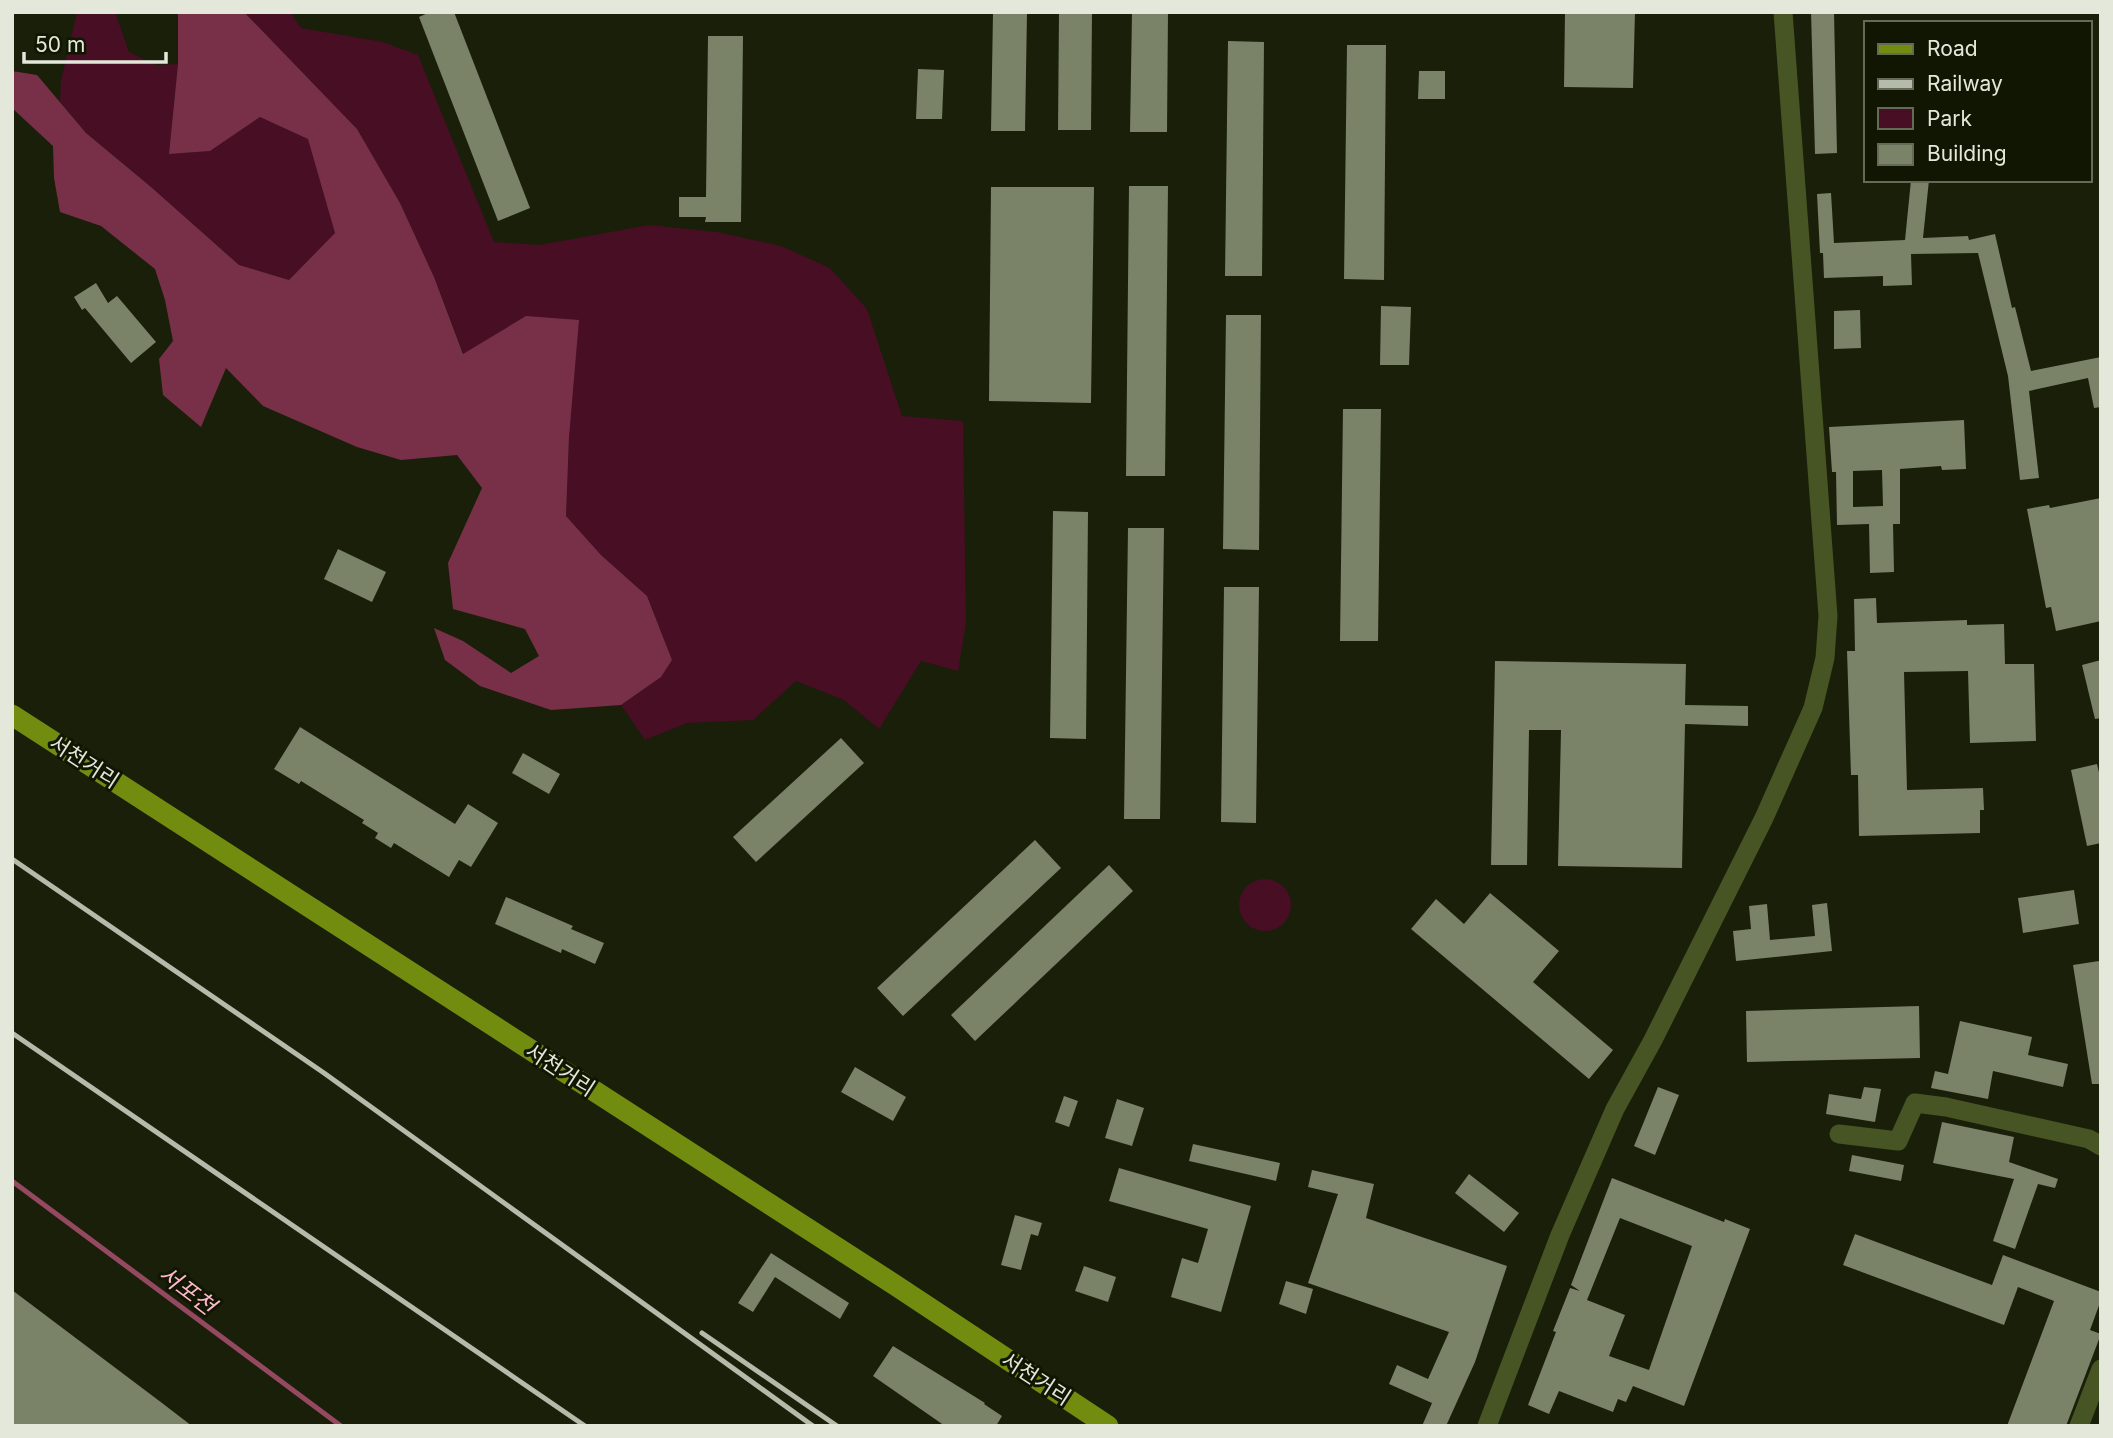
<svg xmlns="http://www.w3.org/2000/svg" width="2113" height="1438" viewBox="0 0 2113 1438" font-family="Inter,'Noto Sans KR',sans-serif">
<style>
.green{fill:#470e24}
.forest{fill:#783048}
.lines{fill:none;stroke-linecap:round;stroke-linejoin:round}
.stream{stroke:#954961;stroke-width:5}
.building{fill:#7a8268;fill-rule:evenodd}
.minor{stroke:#475423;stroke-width:19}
.major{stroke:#728c10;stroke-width:21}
.rail{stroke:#b5bbab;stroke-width:5}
.labels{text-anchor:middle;stroke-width:6;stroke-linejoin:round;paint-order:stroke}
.street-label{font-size:21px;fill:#e3e8da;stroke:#101602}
.water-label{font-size:23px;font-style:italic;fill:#fdb9cb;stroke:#101602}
</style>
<rect width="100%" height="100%" fill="#191f09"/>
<!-- green -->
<g class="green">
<path d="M77,12H115L129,52L156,65L178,64L169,154L210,151L260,117L309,139L335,233L289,280L239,265L151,187L86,133L60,102L61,80Z"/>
<path d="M244,12H290L301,28L383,42L418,55L494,242L539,245L649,225L717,232L781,246L830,268L867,309L902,416L963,421L966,623L958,671L921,661L879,729L844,700L796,681L753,720L687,723L645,740L621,705L661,677L672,660L647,596L601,555L566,516L569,437L526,316L464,355L434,277L400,203L357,129Z"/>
<circle cx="1265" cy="905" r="26"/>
</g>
<!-- forest -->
<path class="forest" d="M244,12L357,129L400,203L434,277L463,354L526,316L579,320L569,437L566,516L601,555L647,596L672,660L661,677L621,705L551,710L480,686L445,660L434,628L463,641L511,673L539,656L525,629L453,609L448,563L482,488L457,455L401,460L357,447L263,406L226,368L201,427L163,395L159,359L173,341L165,300L155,269L101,226L60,212L54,178L53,146L12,108V71L37,75L86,133L151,187L239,265L289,280L335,233L308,139L260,117L210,151L169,154L178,64V13Z"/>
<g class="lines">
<!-- stream -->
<path class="stream" d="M12,1181L341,1426"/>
</g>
<!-- building -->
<g class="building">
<path d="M430,12H454L530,208L498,221L419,17Z"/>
<path d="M993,12H1027L1025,131H991Z"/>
<path d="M1059,12H1092L1091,130H1058Z"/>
<path d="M1132,12H1168L1167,132H1130Z"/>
<path d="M1565,12H1635L1633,88L1564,87Z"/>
<path d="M1811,12H1834L1837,153L1815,154Z"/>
<path d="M708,36H743L741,222H705L706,217H679V197H706Z"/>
<path d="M1228,41L1264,42L1262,276H1225Z"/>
<path d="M1347,45H1386L1384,280L1344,279Z"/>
<path d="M918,69L944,70L942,119H916Z"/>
<path d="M1419,71H1445V99H1418Z"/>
<path d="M1911,180H1929L1923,238L1968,236L1969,240L1995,234L2012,308L2015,307L2031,371L2101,357V407L2094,408L2088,378L2029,391L2039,478L2020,480L2008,376L1978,253L1911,254L1912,285L1883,286V276L1824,278L1823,253H1820L1817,194L1831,193L1834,243L1905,240Z"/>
<path d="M1129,186H1168L1165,476H1126Z"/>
<path d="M991,187H1094L1091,403L989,401Z"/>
<path d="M96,283L108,303L117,296L156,342L131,363L85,308L82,310L74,297Z"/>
<path d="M1381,306L1411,307L1409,365H1380Z"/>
<path d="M1860,310L1861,348L1834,349V311Z"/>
<path d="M1226,315H1261L1259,550L1223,549Z"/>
<path d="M1343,409H1381L1378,641H1340Z"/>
<path d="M1964,420L1966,469L1942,470L1941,466L1900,469V524H1893L1894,572L1870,573L1869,524L1837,525L1836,472H1832L1829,427ZM1882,470L1883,506L1853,507V471Z"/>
<path d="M2101,498V621L2056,631L2051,607L2046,608L2027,509L2049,505L2050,508Z"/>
<path d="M1053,511L1088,512L1086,739L1050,738Z"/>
<path d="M1128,528H1164L1160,819H1124Z"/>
<path d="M338,549L386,572L372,602L324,579Z"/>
<path d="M1224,587H1259L1256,823L1221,822Z"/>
<path d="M1876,598L1877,623L1967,620V625L2004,624L2005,664H2034L2036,741L1970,743L1968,671L1904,672L1907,790L1983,788L1984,810H1980V833L1859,836L1858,775H1851L1847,651H1855L1854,599Z"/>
<path d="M2101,660V718L2095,719L2082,665Z"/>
<path d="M1495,661L1686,664L1685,705L1748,706V726L1685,724L1682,868L1558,866L1561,730H1529L1527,865H1491Z"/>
<path d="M300,727L455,824L468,804L498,823L471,867L459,860L449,877L394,843L391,848L375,838L378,833L362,823L364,820L301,781L299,784L274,769Z"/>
<path d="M841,738L864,763L756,862L733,837Z"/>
<path d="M523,753L560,774L549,794L512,773Z"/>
<path d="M2097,764L2101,781V843L2087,846L2071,770Z"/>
<path d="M1035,840L1061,868L903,1016L877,988Z"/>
<path d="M1109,865L1133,891L975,1041L951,1015Z"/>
<path d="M2074,890L2079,924L2023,933L2018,898Z"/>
<path d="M1490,893L1559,951L1533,982L1613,1050L1589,1079L1411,929L1436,899L1464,924Z"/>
<path d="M506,897L573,926L571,929L604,943L595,964L562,949L561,953L495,924Z"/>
<path d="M1827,903L1832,951L1736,961L1733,931L1751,929L1749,906L1767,904L1770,940L1815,936L1812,905Z"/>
<path d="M2099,961L2101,1084H2092L2073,965Z"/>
<path d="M1919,1006L1920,1058L1747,1062L1746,1011Z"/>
<path d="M1960,1021L2032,1037L2028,1055L2068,1064L2063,1087L1993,1071L1988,1099L1931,1088L1935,1071L1948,1074Z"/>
<path d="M855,1067L906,1097L893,1121L841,1092Z"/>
<path d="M1658,1087L1679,1095L1655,1155L1634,1146Z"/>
<path d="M1864,1087L1881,1089L1875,1122L1826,1114L1829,1094L1861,1099Z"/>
<path d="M1064,1096L1078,1101L1069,1127L1055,1122Z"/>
<path d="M1117,1099L1144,1108L1132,1146L1105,1138Z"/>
<path d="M1942,1122L2014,1137L2009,1162L2058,1179L2055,1188L2038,1184L2015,1249L1993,1241L2014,1179L1933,1163Z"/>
<path d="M1193,1144L1280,1163L1276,1181L1189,1161Z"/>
<path d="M1852,1155L1904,1165L1901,1181L1849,1171Z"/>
<path d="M1119,1168L1251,1206L1221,1312L1171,1297L1182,1258L1198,1263L1208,1229L1109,1201Z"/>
<path d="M1312,1170L1374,1184L1366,1218L1507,1266L1475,1362L1446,1426H1422L1432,1403L1389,1384L1397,1365L1428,1379L1449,1332L1308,1283L1338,1194L1308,1187Z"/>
<path d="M1469,1174L1519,1213L1504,1232L1455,1193Z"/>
<path d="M1612,1178L1724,1222L1725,1219L1750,1229L1684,1406L1633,1386L1626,1402L1618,1399L1613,1412L1559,1391L1549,1414L1528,1405L1556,1332L1553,1331L1570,1288L1580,1291L1571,1285ZM1620,1218L1692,1246L1649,1370L1609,1356L1625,1315L1587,1300Z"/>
<path d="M1015,1215L1042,1223L1038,1236L1031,1234L1021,1270L1001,1265Z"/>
<path d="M1855,1234L1992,1285L2003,1255L2101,1292V1300L2090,1330L2101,1334L2066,1426H2007L2054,1301L2018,1287L2004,1325L1843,1265Z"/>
<path d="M771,1253L849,1303L840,1319L775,1277L753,1312L738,1303Z"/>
<path d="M1084,1266L1116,1277L1108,1302L1075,1291Z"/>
<path d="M1286,1281L1313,1289L1306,1314L1279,1304Z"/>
<path d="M12,1290L162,1403L192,1426H12Z"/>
<path d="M893,1346L985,1403L984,1404L1002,1416L996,1426H945L873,1376Z"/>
</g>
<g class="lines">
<!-- minor -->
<g class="minor">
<path d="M1839,1134L1898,1141L1915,1103L1946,1107L2089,1139L2101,1146"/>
<path d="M1487,1426L1560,1235L1615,1109L1653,1040L1764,818L1813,708L1825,658L1828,616L1783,12"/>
<path d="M2079,1426L2101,1369"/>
</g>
<!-- major -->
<path class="major" d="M12,715L895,1285L1108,1426"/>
<!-- rail -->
<g class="rail">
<path d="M12,859L324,1073L813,1426"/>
<path d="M12,1033L585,1426"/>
<path d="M702,1333L837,1426"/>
</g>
</g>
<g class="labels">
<!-- street labels -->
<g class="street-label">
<text transform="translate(84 762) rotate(33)" y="7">서천거리</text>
<text transform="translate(560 1070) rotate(33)" y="7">서천거리</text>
<text transform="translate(1036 1379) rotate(33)" y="7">서천거리</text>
</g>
<!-- water labels -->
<g class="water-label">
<text transform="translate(187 1290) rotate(37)" y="8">서포천</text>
</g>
</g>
<!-- border -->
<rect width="2113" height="1438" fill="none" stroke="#e3e8da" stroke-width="28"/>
<!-- legend -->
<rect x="1864" y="21" width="228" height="161" fill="#101602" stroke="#646a58" stroke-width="2"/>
<rect x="1878" y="44" width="35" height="10" fill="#728c10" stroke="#646a58" stroke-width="2"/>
<text x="1927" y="56" font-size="21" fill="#e3e8da">Road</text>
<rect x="1878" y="79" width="35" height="10" fill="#b5bbab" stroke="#646a58" stroke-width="2"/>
<text x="1927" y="91" font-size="21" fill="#e3e8da">Railway</text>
<rect x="1878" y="108" width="35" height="21" fill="#470e24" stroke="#646a58" stroke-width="2"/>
<text x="1927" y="126" font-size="21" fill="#e3e8da">Park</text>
<rect x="1878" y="144" width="35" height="21" fill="#7a8268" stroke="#646a58" stroke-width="2"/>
<text x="1927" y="161" font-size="21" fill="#e3e8da">Building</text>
<!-- scale -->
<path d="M24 52v10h142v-10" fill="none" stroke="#e3e8da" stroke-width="3.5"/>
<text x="35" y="52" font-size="21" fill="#e3e8da" stroke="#101602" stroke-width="5" paint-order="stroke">50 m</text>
</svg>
